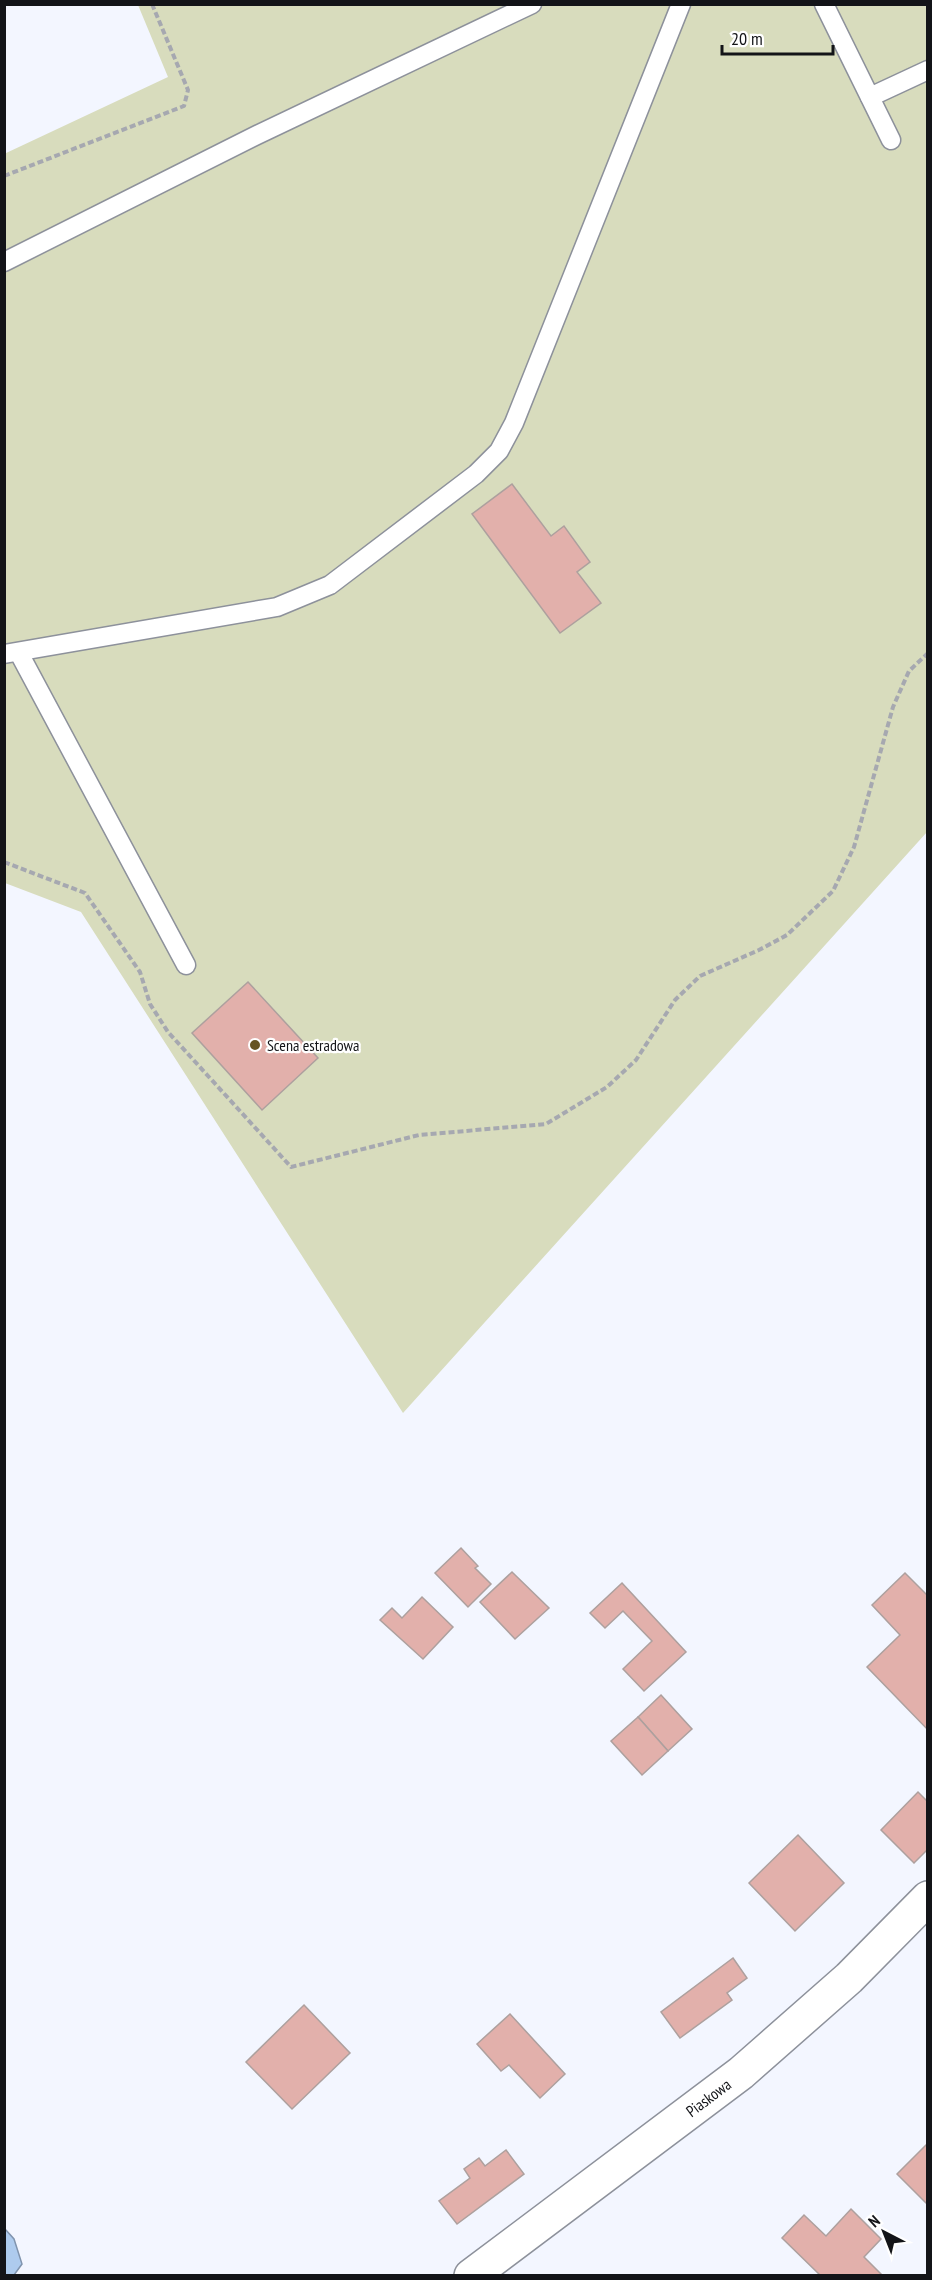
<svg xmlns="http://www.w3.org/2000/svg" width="932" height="2280" viewBox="0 0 932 2280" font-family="'PT Sans Narrow',sans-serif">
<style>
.green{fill:#d8dcbd}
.water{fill:#aecbee;stroke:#8094ae;stroke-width:1.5}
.building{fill:#e2b0ab;stroke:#ada09e;stroke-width:1.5}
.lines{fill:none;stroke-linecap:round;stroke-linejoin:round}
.lane-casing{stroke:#8d919b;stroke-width:21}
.street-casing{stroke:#8d919b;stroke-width:36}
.path{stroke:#a6a8b0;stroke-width:4;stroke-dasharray:6 3;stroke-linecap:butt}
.lane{stroke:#fff;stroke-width:18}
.street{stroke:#fff;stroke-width:33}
.poi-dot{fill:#652;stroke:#fff;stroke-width:2}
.labels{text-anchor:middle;stroke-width:4.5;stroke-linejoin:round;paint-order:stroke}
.poi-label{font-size:16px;fill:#131418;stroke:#fff;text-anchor:start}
.street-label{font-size:16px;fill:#131418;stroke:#fff}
</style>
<rect width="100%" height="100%" fill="#f3f6ff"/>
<!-- green -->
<path class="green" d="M138,5H927V832L403,1413L81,912L5,883L4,154L168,77Z"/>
<!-- water -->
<path class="water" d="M5,2229L14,2239L22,2264L14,2275H5Z"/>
<!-- building -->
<g class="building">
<path d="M512,484L551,536L564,526L590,562L577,572L601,603L560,633L472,514Z"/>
<path d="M248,982L318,1058L262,1110L192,1033Z"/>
<path d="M461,1548L478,1566L475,1568L491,1584L468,1607L435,1573Z"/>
<path d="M512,1572L549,1608L515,1639L480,1602Z"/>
<path d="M905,1573L928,1596V1730L867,1667L900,1635L872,1605Z"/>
<path d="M622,1583L686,1652L644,1691L623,1669L652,1641L623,1611L605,1628L590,1613Z"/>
<path d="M422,1597L453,1627L423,1659L380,1620L392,1608L402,1618Z"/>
<path d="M661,1695L692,1729L668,1751L638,1717Z"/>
<path d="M638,1717L668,1751L642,1775L611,1741Z"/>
<path d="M918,1792L928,1802V1849L914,1863L881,1830Z"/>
<path d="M798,1835L844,1883L795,1931L749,1883Z"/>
<path d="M733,1958L747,1978L727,1993L732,2000L680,2038L661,2012Z"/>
<path d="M304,2005L350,2053L292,2109L246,2062Z"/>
<path d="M510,2014L565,2074L540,2098L509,2065L501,2071L477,2044Z"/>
<path d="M928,2143V2205L897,2174Z"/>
<path d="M506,2150L524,2174L457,2224L439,2201L470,2178L464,2169L479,2158L485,2166Z"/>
<path d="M851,2209L881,2239L864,2257L883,2276H821L782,2238L804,2215L826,2236Z"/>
</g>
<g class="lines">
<!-- lane casing -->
<g class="lane-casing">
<g id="lane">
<path d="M824,4L891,140"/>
<path d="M870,97L928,70"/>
<path d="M4,262L257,135L532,4"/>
<path d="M19,653L186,965"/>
<path d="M4,654L277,607L330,585L476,474L499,451L514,423L681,4"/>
</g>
</g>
<!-- street casing -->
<g class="street-casing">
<g id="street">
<path id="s1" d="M471,2276L741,2073L849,1978L928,1898"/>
</g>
</g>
<!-- path -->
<g class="path">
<path d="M4,176L184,106L188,90L152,4"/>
<path d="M4,862L85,893L140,972L150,1004L168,1032L291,1167L419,1135L546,1124L607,1087L636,1060L675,1000L700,976L759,950L787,935L833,891L854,847L893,707L909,671L928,653"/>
</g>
<!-- lane -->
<use href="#lane" class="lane"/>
<!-- street -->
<use href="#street" class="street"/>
</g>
<!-- markers -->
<circle class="poi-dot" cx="255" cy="1045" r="6"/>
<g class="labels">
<!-- poi labels -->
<g class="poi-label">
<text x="267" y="1051">Scena estradowa</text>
</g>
<!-- street labels -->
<g class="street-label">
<text dy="6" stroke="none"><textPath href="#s1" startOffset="297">Piaskowa</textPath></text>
</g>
</g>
<!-- border -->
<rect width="932" height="2280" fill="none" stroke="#131418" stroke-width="12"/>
<!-- north arrow -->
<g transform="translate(884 2232) rotate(318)" stroke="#ffffff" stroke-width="4.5" paint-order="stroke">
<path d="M0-4.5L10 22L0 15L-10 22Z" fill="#131418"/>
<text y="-9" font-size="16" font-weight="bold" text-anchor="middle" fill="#131418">N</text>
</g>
<!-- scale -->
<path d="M722 45v9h111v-9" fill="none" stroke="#131418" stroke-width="3"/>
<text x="731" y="45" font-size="18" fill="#131418" stroke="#ffffff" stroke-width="4.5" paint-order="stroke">20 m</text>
</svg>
